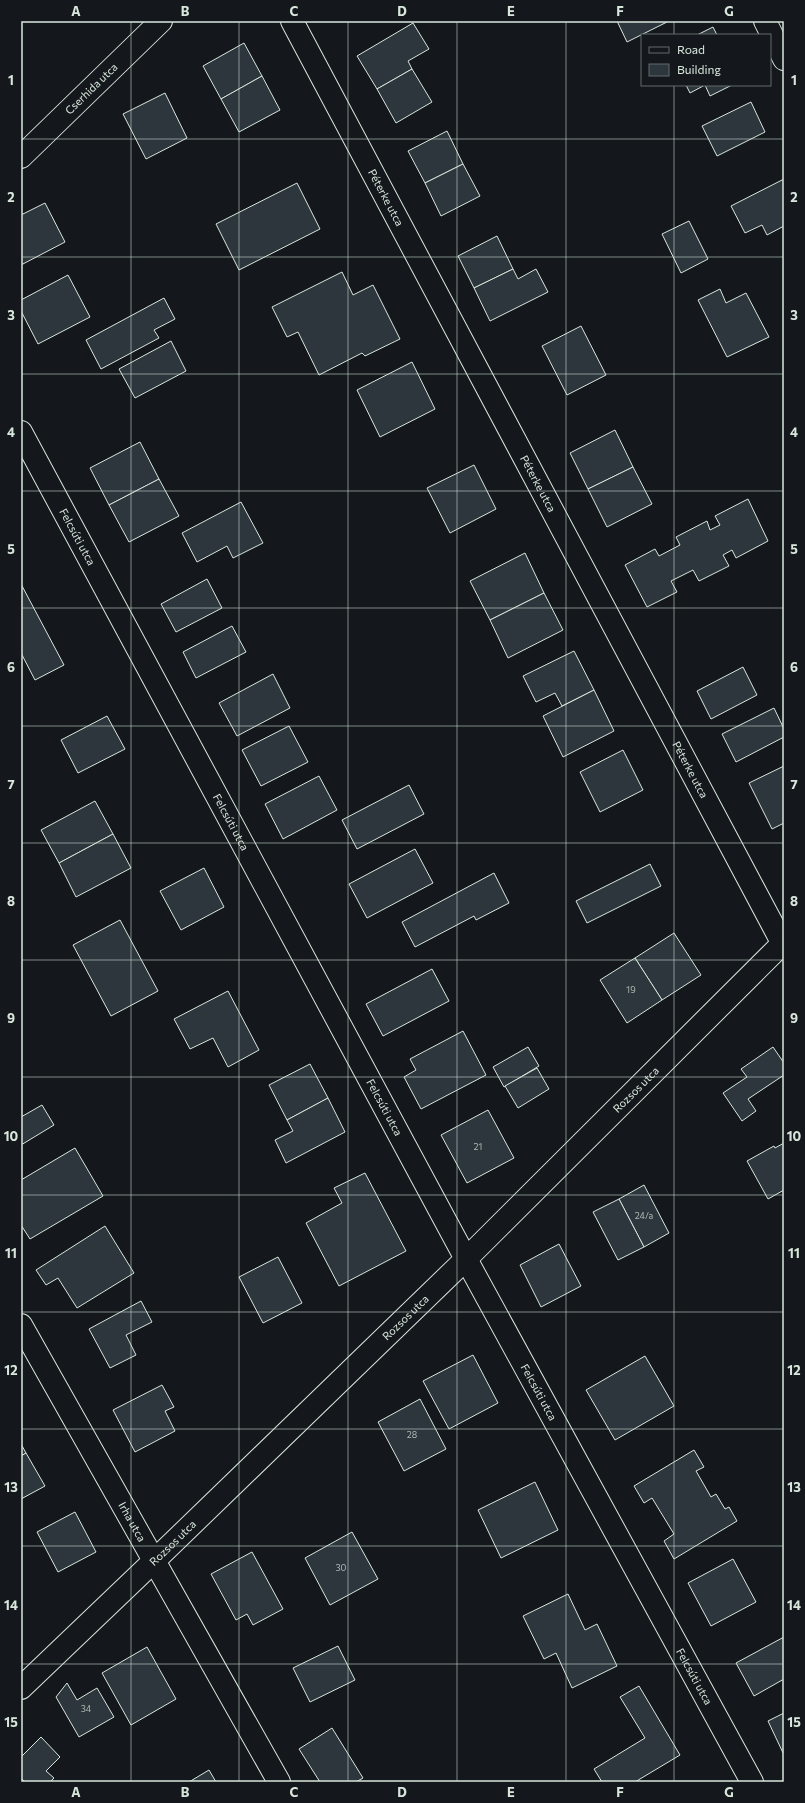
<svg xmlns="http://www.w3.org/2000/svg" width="805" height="1803" viewBox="0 0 805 1803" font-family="Commissioner,sans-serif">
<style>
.building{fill:#2c363c;stroke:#d8e6dc}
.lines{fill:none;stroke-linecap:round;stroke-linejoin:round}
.minor-casing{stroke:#d8e6dc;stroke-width:24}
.minor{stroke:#14181c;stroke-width:22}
.grid{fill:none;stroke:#d8e6dc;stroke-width:1;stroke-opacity:0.55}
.labels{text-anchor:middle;stroke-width:3;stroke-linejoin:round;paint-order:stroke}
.number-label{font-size:9px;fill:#adbab4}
.street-label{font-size:11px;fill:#d8e6dc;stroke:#14181c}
.neatline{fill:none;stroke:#d8e6dc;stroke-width:1.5}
.grid-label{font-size:13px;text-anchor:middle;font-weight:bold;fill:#d8e6dc}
</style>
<rect width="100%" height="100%" fill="#14181c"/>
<!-- building -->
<g class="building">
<path d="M617,21H667V22L627,42Z"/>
<path d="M413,23L429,49L408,61L412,69L377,89L357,56Z"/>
<path d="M713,27L717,35H697Z"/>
<path d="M244,43L262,76L221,99L203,66Z"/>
<path d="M412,69L432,102L396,123L377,89Z"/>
<path d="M262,76L280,110L239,132L221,99Z"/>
<path d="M686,85H732L710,96L705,85L690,93Z"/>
<path d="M165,93L187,138L146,159L123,114Z"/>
<path d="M751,102L765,132L717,156L702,126Z"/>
<path d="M447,131L463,164L425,183L408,151Z"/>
<path d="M463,164L480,196L441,216L425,183Z"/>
<path d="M784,179V226L767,235L762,225L745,233L731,206Z"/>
<path d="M297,183L320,229L239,270L216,224Z"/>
<path d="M45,203L65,242L21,265V215Z"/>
<path d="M689,221L708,259L681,273L662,234Z"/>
<path d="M497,236L513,269L474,288L458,256Z"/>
<path d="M513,269L518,279L536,269L548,292L490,321L474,288Z"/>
<path d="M342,272L353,295L373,285L400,339L365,356L362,353L319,375L298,332L287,337L272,307Z"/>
<path d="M68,275L90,317L38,344L21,311V300Z"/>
<path d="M720,289L726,303L746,293L769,337L727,357L698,300Z"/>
<path d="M164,298L175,319L154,330L159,338L101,369L86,340Z"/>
<path d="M581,326L606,375L567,395L542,346Z"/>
<path d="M171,341L186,371L135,398L119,369Z"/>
<path d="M412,362L435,409L380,437L357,390Z"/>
<path d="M615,430L633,467L588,489L570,453Z"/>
<path d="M140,442L159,479L109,505L90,468Z"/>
<path d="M474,465L496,509L450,533L427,488Z"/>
<path d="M633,467L652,504L607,527L588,489Z"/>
<path d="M159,479L179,516L129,542L109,505Z"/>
<path d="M748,499L768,541L736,558L732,550L723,555L729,566L699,581L693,570L671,581L677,592L647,607L625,565L655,549L659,556L680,545L676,537L707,521L710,530L720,525L715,516Z"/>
<path d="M241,502L263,543L233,558L227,546L197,562L182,533Z"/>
<path d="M525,553L544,593L490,620L470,581Z"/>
<path d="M207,579L222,608L176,632L161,604Z"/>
<path d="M21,584L64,665L35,680L21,653Z"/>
<path d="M544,593L563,630L508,658L490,620Z"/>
<path d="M232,626L246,652L196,678L183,652Z"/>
<path d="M574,651L594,690L562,706L555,693L536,702L523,676Z"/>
<path d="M743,667L757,695L711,719L697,691Z"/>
<path d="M273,674L290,708L237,736L219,703Z"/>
<path d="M594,690L614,731L563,757L543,716Z"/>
<path d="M774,708L784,729V737L736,762L722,734Z"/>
<path d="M107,716L125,749L78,773L61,740Z"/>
<path d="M289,726L308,762L261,786L242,750Z"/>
<path d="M623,750L643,790L600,812L580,772Z"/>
<path d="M784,766V823L772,829L749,783Z"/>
<path d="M319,776L337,810L283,839L265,804Z"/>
<path d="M409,785L424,814L357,849L342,820Z"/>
<path d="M95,801L113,834L59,863L41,830Z"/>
<path d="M113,834L131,868L76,897L59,863Z"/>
<path d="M415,849L433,883L367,918L349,884Z"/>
<path d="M650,864L661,886L587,923L576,901Z"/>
<path d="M204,868L224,907L181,930L160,891Z"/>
<path d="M494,873L509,903L476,920L474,916L415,947L402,922Z"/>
<path d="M120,920L158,991L111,1016L73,945Z"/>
<path d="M674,933L701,975L662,1000L635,958Z"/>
<path d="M635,958L662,1000L627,1023L600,980Z"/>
<path d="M432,969L449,1001L383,1036L366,1004Z"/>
<path d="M228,991L259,1050L228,1067L213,1038L190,1049L174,1019Z"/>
<path d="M463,1031L486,1075L421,1109L404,1077L416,1070L410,1059Z"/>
<path d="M528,1047L539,1066L504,1087L493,1067Z"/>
<path d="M773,1047L784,1063V1075L748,1099L756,1111L742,1121L723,1093L747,1077L741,1069Z"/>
<path d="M310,1064L328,1098L287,1120L269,1085Z"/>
<path d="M537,1068L549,1089L518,1108L505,1086Z"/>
<path d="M328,1098L345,1132L286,1163L275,1140L293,1131L287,1120Z"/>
<path d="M42,1105L54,1125L21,1145V1117Z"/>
<path d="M488,1110L514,1158L467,1183L441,1135Z"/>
<path d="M784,1143V1190L768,1199L747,1161L774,1146L775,1148Z"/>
<path d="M75,1148L103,1196L30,1239L21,1225V1180Z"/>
<path d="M365,1173L406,1251L339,1286L306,1223L342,1203L334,1188Z"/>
<path d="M644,1185L669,1233L644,1247L619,1199Z"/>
<path d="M619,1199L644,1247L618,1260L593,1212Z"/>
<path d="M105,1226L134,1273L77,1308L58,1278L46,1285L36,1270Z"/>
<path d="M559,1244L581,1286L541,1307L520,1265Z"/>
<path d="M278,1257L302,1303L263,1323L239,1277Z"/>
<path d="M141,1301L152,1322L126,1335L136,1355L110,1368L89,1329Z"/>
<path d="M473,1355L498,1403L449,1429L423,1381Z"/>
<path d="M645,1356L674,1406L615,1440L586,1390Z"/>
<path d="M162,1385L174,1407L165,1411L175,1431L135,1452L113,1410Z"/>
<path d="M420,1399L446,1449L404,1471L378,1422Z"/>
<path d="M21,1444L26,1453L21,1456Z"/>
<path d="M694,1450L704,1467L696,1471L711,1497L716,1494L725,1509L729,1507L737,1521L674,1559L664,1541L674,1534L652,1498L644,1503L634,1486Z"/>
<path d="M26,1453L45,1486L21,1499V1456Z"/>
<path d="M535,1482L558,1530L501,1558L478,1510Z"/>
<path d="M75,1512L96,1552L58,1572L37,1532Z"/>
<path d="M352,1532L378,1579L330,1605L305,1558Z"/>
<path d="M252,1552L283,1609L253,1625L247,1614L236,1620L211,1574Z"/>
<path d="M733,1559L756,1602L711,1626L688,1583Z"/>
<path d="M568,1594L585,1630L597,1624L617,1666L572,1688L556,1653L544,1659L523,1616Z"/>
<path d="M784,1637V1679L754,1696L736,1663Z"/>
<path d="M338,1646L355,1680L310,1702L293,1668Z"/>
<path d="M147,1647L176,1699L131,1725L102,1673Z"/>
<path d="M67,1683L77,1700L97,1688L114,1717L79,1737L56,1697Z"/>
<path d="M639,1686L680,1755L635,1782H602L594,1769L645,1738L620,1697Z"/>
<path d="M784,1713V1755L768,1721Z"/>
<path d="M332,1728L363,1778L356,1782H320L299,1749Z"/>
<path d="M41,1737L60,1757L46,1771L54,1778L50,1782H25L21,1778V1757Z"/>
<path d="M209,1770L216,1782H189Z"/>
</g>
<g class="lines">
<!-- minor casing -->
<g class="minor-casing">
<g id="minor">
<path id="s1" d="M292,21L784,946"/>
<path d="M765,21L784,59"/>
<path id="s2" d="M21,157L161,21"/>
<path id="s3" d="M21,432L466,1259L752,1782"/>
<path id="s4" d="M21,1325L279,1782"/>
<path id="s5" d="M21,1688L155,1560L466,1259L784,942"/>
</g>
</g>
<!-- minor -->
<use href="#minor" class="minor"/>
</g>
<!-- grid -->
<path class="grid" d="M131,21V1782M239,21V1782M348,21V1782M457,21V1782M566,21V1782M674,21V35M674,85V1782M21,139H784M21,257H784M21,374H784M21,491H784M21,608H784M21,726H784M21,843H784M21,960H784M21,1077H784M21,1195H784M21,1312H784M21,1429H784M21,1546H784M21,1664H784"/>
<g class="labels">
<!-- number labels -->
<g class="number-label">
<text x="631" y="993">19</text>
<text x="478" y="1150">21</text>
<text x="644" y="1219">24/a</text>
<text x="412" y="1438">28</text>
<text x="341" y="1571">30</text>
<text x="86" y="1712">34</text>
</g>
<!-- street labels -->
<g class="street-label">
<text dy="4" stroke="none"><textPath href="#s2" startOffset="98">Cserhida utca</textPath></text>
<text dy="4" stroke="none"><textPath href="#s1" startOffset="200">Péterke utca</textPath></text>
<text dy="4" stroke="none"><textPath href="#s1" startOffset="524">Péterke utca</textPath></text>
<text dy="4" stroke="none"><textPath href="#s3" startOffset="119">Felcsúti utca</textPath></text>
<text dy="4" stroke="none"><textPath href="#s1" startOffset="848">Péterke utca</textPath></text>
<text dy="4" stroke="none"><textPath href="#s3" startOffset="443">Felcsúti utca</textPath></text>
<text dy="4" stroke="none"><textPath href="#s5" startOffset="858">Rozsos utca</textPath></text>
<text dy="4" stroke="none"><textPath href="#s3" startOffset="767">Felcsúti utca</textPath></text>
<text dy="4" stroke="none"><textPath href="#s5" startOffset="534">Rozsos utca</textPath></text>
<text dy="4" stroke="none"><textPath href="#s3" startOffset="1091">Felcsúti utca</textPath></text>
<text dy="4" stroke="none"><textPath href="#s4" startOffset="226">Irha utca</textPath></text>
<text dy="4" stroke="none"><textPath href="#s5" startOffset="210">Rozsos utca</textPath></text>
<text dy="4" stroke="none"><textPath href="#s3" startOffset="1415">Felcsúti utca</textPath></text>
</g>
</g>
<!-- border -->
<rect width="805" height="1803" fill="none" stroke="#14181c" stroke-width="44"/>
<!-- legend -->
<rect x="641" y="34" width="130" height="52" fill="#14181c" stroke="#626a69"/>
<rect x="649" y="47" width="20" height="6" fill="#14181c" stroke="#626a69"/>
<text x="677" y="54" font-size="12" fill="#d8e6dc">Road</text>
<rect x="649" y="64" width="20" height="12" fill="#2c363c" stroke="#626a69"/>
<text x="677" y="74" font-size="12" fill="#d8e6dc">Building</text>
<rect x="22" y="22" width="761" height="1759" class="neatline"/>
<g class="grid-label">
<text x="76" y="16">A</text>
<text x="185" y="16">B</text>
<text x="294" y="16">C</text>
<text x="402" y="16">D</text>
<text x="511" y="16">E</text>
<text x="620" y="16">F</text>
<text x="729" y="16">G</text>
<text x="11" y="85">1</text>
<text x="794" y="85">1</text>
<text x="11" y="202">2</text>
<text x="794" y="202">2</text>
<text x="11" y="320">3</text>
<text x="794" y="320">3</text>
<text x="11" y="437">4</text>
<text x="794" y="437">4</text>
<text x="11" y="554">5</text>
<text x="794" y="554">5</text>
<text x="11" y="672">6</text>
<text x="794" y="672">6</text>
<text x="11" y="789">7</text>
<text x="794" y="789">7</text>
<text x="11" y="906">8</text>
<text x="794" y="906">8</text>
<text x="11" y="1023">9</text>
<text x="794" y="1023">9</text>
<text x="11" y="1141">10</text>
<text x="794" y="1141">10</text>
<text x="11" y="1258">11</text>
<text x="794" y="1258">11</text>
<text x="11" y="1375">12</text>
<text x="794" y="1375">12</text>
<text x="11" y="1492">13</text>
<text x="794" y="1492">13</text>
<text x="11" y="1610">14</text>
<text x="794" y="1610">14</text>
<text x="11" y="1727">15</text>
<text x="794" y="1727">15</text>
<text x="76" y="1797">A</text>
<text x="185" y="1797">B</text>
<text x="294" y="1797">C</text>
<text x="402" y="1797">D</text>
<text x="511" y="1797">E</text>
<text x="620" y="1797">F</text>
<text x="729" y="1797">G</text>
</g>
</svg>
